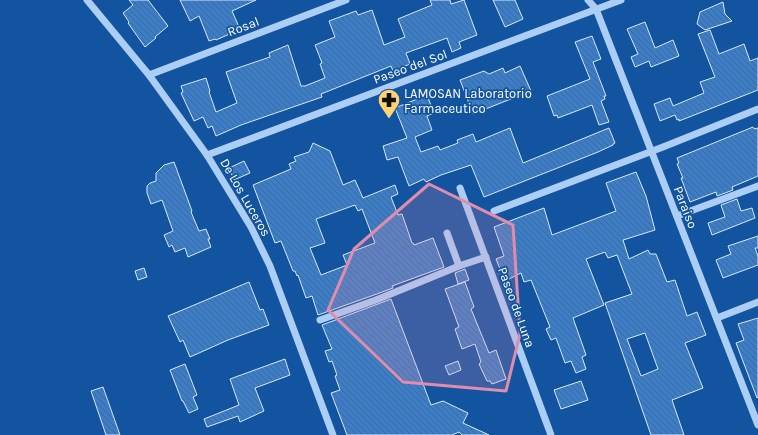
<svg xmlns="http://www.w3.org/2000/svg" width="758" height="435" viewBox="0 0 758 435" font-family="Karla,sans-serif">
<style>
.building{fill:url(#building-back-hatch);stroke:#d5e8fe;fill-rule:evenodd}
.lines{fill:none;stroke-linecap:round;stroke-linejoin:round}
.minor{stroke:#accef4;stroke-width:7}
.marked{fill:#e08cad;fill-opacity:0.2;stroke:#e08cad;stroke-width:3;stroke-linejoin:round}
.labels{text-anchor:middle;stroke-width:3.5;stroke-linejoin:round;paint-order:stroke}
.street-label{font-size:13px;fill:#fff;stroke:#1354a1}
.poi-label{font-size:13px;fill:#fff;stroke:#1354a1;text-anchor:start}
</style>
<defs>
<pattern id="building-back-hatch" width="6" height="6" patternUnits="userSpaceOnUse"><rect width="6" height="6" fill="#3c7dc7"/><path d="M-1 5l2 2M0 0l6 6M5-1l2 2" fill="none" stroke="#436790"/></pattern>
</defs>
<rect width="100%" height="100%" fill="#1354a1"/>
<!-- building -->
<g class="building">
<path d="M129,0H148L168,26L155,37L156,38L145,47L128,23L129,22L123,13L133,5Z"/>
<path d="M180,0H256L232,11L239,27L233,30L234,32L216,40L215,39L209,41L199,16L190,21Z"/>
<path d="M430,0H450L451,4L464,0L477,35L459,42L461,48L452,52L447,38L406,53L410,64L393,71L391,66L321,94L322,97L241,125L216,136L212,126L208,128L203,117L194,121L181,93L183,92L181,86L206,78L210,91L209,92L216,112L237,103L226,72L270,57L269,53L288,45L301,86H305L325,78L320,64L322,63L315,45L335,37L329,21L356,11L358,15L372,10L384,45L405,37L398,19L432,5Z"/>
<path d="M493,0H515L523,19L505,27Z"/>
<path d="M723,2L725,14L732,21L705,30L697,24L700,12Z"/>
<path d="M645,22L655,48L673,40L679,56L651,67L649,61L635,67L631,57L638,54L627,29Z"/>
<path d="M710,30L719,54L744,44L750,61L758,58V90L679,121V119L677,120L675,115L660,121L654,104L670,98L673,106L704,93L700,82L715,77L698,34Z"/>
<path d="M592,36L601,59L593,62L606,96H604L605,99L601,101L609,122L599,125L592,105L558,118L557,115L554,116L547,96L590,79L575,42Z"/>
<path d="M520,66L531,91L473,114L460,80L484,71L489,74L503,68L505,73Z"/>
<path d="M427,95L434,113L427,116L432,130L415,137L421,152L438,146L440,150L458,143L457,140L473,134L476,142L510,128L523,163L609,128L615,143L613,144V145L598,152L484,197L471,165L441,175L426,182L424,179L409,186L398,157L387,160L383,146L407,138L395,108Z"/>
<path d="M753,127L754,129L758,128V176L732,187L733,190L717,196L716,192L690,202L681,178H683L677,164L679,163L677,158Z"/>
<path d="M313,143L330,151L343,185L355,180L363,198L395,185L398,194L391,197L398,215L402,214L412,243H413L414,245L433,238L444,267L392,286L393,288L374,295L318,315L312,296L306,298L298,275L297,276L295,271H293L281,241L275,243L253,185L291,169L289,164L296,161L294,157L309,152ZM355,205L358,211L362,209L375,243L343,255L347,265L321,275L310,248L325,243L316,219Z"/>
<path d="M244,161L250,173L234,180L229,168Z"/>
<path d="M174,162L192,211L191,212L199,231L206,229L210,239H208L211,247L188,257L185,248L175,252L172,245L169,247L164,235L173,231L162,200L151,204L147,193V186L150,183L156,181V173L164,165Z"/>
<path d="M636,172L646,196L655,230L623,240L629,259L648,250L650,254H656L667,282L675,280L687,316L697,312L706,335L685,343L703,388L672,400L684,435H651L605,303L632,294L617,255L608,258L605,252L586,259L604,305L573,318L586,355L582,357L586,369L576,373L571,361L565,363L556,338L551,340L546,329L550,327L531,280L524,282L521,273L505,281L496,259L504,256L494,227L544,208L552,235L616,211L606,183ZM645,333L658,369L641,376L627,339Z"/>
<path d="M737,199L741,211L752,208L755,218L712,235L708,223L725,217L721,205Z"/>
<path d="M758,236V248H755L758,256V265L723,278L716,260L731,254L728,246Z"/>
<path d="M144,268L147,277L138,280L135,271Z"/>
<path d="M465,269L469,280L458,284L455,273Z"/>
<path d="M249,282L260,310L263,309L269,325L228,340L190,357L183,340L180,342L168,316Z"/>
<path d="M465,282L474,307L471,309L489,353L496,350L506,379L492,384L490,381H487L479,364L481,362L475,344L462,349L455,329L459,327L445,289Z"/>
<path d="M391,299L431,405L443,401L468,413L463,423L489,435H462L459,432L452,435H347L331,393L340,390L335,376L337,375L332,361L329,362L325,351L332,349L322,325Z"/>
<path d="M758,318V397L757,398L736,343L744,340L738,324Z"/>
<path d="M285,359L290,375L255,388L264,411L240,422L238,416L207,427L204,419L239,405L230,379Z"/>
<path d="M458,361L461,370L449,375L445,366Z"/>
<path d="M185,364L197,395L193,397L198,409L189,413L183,401H182L170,370Z"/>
<path d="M581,381L588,400L561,409L554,390Z"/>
<path d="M103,387L120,435H106L91,391Z"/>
</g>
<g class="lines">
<!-- minor -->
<g class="minor">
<path d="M87,0L149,75L207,155L251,227L270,266L333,435"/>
<path d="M588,0L596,9L758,425"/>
<path d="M149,75L346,0"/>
<path d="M207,155L621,0"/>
<path d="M460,188L551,435"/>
<path d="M494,211L663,147L758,109"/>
<path d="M677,216L758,186"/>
<path d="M447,233L459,266L486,257"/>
<path d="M717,318L758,302"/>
<path d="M320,320L376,300L459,266"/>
</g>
</g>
<!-- marked area -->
<path class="marked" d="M429,184L513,225L520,334L506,391L403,382L328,310L354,249Z"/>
<!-- icons -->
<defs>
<g id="pharmacy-pin" transform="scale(1.15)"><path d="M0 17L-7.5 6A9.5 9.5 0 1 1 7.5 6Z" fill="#ffd370" stroke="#1354a1"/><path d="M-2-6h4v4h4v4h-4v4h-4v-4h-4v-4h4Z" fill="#111"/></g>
</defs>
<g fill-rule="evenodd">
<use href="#pharmacy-pin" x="389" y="100"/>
</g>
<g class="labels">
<!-- street labels -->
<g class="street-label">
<text transform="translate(243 26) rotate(-21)" y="5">Rosal</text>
<text transform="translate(410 66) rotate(-20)" y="5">Paseo del Sol</text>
<text transform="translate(246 197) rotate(60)" y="5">De Los Luceros</text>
<text transform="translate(686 207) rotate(69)" y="5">Paraiso</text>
<text transform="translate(517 307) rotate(70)" y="5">Paseo de Luna</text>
</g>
<!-- poi labels -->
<g class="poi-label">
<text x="404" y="98">LAMOSAN Laboratorio<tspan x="404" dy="15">Farmaceutico</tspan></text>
</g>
</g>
</svg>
